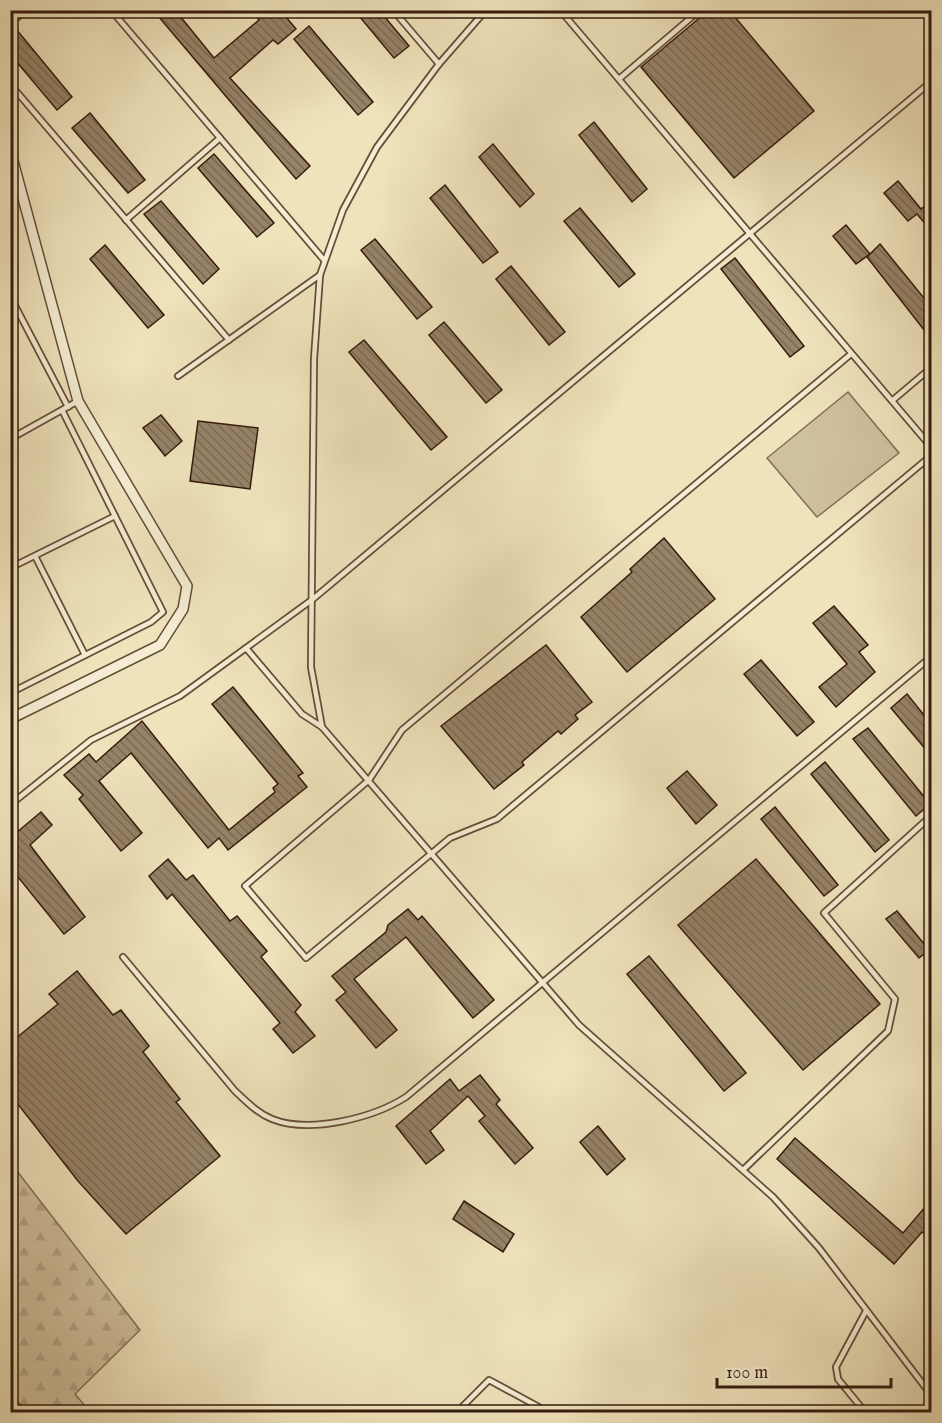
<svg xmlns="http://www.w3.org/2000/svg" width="942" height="1423" viewBox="0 0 942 1423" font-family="'IM FELL English',serif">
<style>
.grass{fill:#d0c19e;stroke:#836e56;stroke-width:1.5}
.forest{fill:url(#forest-firs);stroke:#836e56;stroke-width:1.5}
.building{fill:url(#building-back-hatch);stroke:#361b0d;stroke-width:1.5}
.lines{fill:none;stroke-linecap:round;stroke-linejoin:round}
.lane-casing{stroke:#644d39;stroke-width:8}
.street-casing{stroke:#644d39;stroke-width:12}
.lane{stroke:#f5edd3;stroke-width:4.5}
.street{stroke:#f5edd3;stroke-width:9}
</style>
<defs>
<pattern id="forest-firs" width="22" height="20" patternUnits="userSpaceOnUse" patternTransform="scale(1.5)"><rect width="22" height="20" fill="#d0c19e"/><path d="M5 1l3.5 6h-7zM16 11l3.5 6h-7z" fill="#b3a587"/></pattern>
<pattern id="building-back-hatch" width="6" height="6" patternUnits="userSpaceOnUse" patternTransform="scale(1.5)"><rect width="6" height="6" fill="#968368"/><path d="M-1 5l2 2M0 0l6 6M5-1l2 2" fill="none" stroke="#7b6a54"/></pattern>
</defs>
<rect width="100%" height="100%" fill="#efe3bc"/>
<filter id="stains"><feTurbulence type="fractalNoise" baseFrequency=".00333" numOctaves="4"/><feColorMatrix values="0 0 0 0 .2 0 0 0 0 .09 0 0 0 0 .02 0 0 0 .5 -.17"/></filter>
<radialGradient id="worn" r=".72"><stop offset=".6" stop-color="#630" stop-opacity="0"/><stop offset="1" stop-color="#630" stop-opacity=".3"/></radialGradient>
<!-- grass -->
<path class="grass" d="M848,392L899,453L817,517L767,458Z"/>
<!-- forest -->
<path class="forest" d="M10,1162L140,1330L75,1394L90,1412H11Z"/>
<!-- building -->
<g class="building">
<path d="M153,10H175L214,58L259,20L251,10H280L296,29L278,44L273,40L230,78L310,166L296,179Z"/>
<path d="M354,10H379L409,46L394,58Z"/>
<path d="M709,10H729L814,111L734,178L641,67Z"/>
<path d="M309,26L373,102L358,115L294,39Z"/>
<path d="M16,29L72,97L57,110L10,54V34Z"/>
<path d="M90,113L145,180L128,193L72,128Z"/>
<path d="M594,122L647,189L632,202L579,135Z"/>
<path d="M493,144L534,194L520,207L479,157Z"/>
<path d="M214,154L274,223L257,237L198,168Z"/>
<path d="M898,181L921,209L932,200V232L917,214L908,221L884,193Z"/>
<path d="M445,185L498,252L483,263L430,198Z"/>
<path d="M161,201L219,269L203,284L144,214Z"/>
<path d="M580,208L635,274L619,287L564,221Z"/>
<path d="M846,225L870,254L856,264L833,236Z"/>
<path d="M375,239L432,307L417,319L361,250Z"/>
<path d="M880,244L932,308V340L867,257Z"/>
<path d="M105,245L164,315L148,328L90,259Z"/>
<path d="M735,258L804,346L790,357L721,269Z"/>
<path d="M511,266L565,332L549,345L496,279Z"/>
<path d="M444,322L502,390L486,403L429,335Z"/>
<path d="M364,340L447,437L431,450L349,352Z"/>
<path d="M161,415L182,441L165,456L143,428Z"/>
<path d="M198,421L258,428L250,489L190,481Z"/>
<path d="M664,538L715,599L627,672L581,617L632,572L630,569Z"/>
<path d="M834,606L868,645L859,652L875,672L836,707L819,687L847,664L813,623Z"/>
<path d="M546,645L592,702L575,715L578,719L561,734L558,731L522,762L524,765L494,789L441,726Z"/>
<path d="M761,660L814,722L797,736L744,674Z"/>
<path d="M233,687L303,773L298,776L307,787L228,850L219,838L208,848L131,753L99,781L142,833L121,851L79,799L83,795L64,775L89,754L96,762L142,721L229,830L275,792L273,788L278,784L212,704Z"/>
<path d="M907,694L932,725V757L891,708Z"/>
<path d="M868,728L930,804L916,816L853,739Z"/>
<path d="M825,762L889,840L875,852L811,774Z"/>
<path d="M687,771L717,805L696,824L667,788Z"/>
<path d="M775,807L838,885L824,896L761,819Z"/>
<path d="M41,812L52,825L30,845L85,917L64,934L10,867V838Z"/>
<path d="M168,859L186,880L193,875L230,921L237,916L267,951L261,957L301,1005L295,1012L315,1036L293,1053L273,1029L280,1023L172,894L167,899L149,876Z"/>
<path d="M756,859L880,1004L803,1070L678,925Z"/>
<path d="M408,909L418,920L422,916L494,1000L473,1018L406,937L354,979L397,1030L376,1048L336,1000L346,992L332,976L386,932L388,925Z"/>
<path d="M897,911L929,950L919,958L886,919Z"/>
<path d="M649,956L746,1073L724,1091L627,974Z"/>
<path d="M77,971L113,1015L121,1010L149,1046L143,1052L180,1099L176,1102L220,1156L126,1234L78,1181L10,1094V1043L58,1004L49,994Z"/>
<path d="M480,1075L500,1100L496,1104L533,1148L515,1164L479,1121L485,1116L468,1096L430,1131L444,1150L426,1164L396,1126L450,1079L459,1091Z"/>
<path d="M598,1126L625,1159L607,1175L580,1142Z"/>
<path d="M795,1138L903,1233L932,1199V1240L922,1232L894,1264L777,1159Z"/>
<path d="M464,1201L514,1234L503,1252L453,1219Z"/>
</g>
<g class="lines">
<!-- lane casing -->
<g class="lane-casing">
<g id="lane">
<path d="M111,10L324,260"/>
<path d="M393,10L439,64"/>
<path d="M486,10L439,64L377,147L343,210L320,275L314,359L311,667L322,727L579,1025L773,1197L819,1248L932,1396"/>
<path d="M560,10L932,448"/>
<path d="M10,24L26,10"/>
<path d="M619,79L700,10"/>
<path d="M10,84L229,340"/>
<path d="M126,220L220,138"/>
<path d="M10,296L68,407"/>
<path d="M851,354L402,730L369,780L245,886L306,958L450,838L497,819L932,455"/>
<path d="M178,376L320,275"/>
<path d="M893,400L932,367"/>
<path d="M10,439L78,401"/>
<path d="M35,556L85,655"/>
<path d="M10,568L115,516"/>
<path d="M246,648L313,599L932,81"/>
<path d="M10,693L151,622L163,612L62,410"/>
<path d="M10,805L91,740L180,696L246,648L302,714L322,727"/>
<path d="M123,957L235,1091C246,1101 257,1113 272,1119C310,1134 373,1118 406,1097L932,656"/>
<path d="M743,1170L888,1031L895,999L824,913L932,815"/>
<path d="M10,1401L25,1412"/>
<path d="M457,1412L489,1380L548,1412"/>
<path d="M865,1412L838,1379L836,1367L866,1311"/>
</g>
</g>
<!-- street casing -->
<g class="street-casing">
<path id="street" d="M10,150L78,401L187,586L183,609L160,645L10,719"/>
</g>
<!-- lane -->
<use href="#lane" class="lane"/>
<!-- street -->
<use href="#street" class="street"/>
</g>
<!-- margin -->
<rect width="942" height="1423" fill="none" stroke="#efe3bc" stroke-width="36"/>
<rect x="12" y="12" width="918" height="1399" fill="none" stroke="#361b0d" stroke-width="3"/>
<rect x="18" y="18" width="906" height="1387" fill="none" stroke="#361b0d" stroke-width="1.5"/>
<!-- scale -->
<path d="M717 1378v9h174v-9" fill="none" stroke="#361b0d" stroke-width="3"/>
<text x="726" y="1378" font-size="18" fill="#361b0d" stroke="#f5edd3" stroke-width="4.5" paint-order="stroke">100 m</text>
<rect width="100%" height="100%" filter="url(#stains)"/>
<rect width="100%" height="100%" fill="url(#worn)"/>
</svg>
